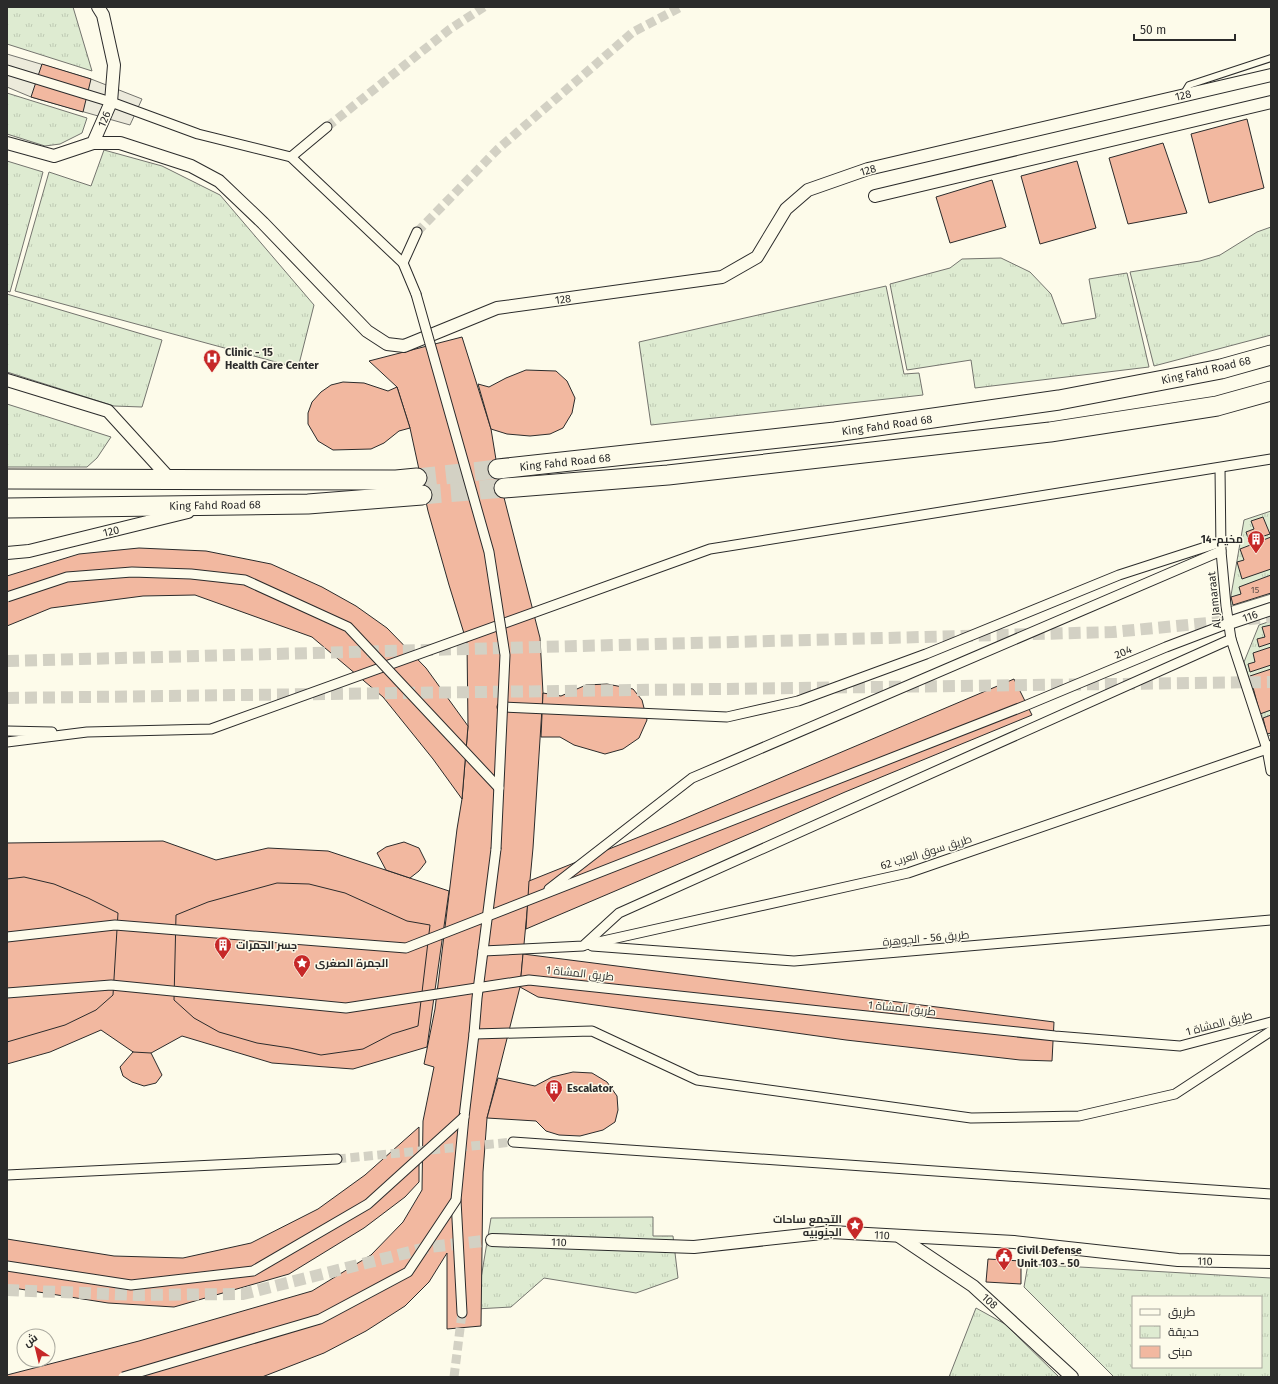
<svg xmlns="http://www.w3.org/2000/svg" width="1278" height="1384" viewBox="0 0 1278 1384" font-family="'Fira Sans',Cairo,sans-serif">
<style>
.park{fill:url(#park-tufts);stroke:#74746e;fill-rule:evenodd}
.parking{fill:#eceadb;stroke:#74746e}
.building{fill:#f2b8a0;stroke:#2b2b2b}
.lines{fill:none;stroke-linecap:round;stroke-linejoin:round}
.pedestrian-tunnel{stroke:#d3d1c4;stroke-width:9;stroke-dasharray:9 4.5;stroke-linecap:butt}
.minor-tunnel{stroke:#d3d1c4;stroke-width:12;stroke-dasharray:12 6;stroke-linecap:butt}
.primary-tunnel{stroke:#d3d1c4;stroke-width:19;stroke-dasharray:19 10;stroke-linecap:butt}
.service-casing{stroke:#2b2b2b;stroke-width:8}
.pedestrian-casing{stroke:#2b2b2b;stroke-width:11}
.minor-casing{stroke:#2b2b2b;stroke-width:14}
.primary-casing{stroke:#2b2b2b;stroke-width:21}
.service{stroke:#fdfbea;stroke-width:6}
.pedestrian{stroke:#fdfbea;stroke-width:9}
.minor{stroke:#fdfbea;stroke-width:12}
.primary{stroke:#fdfbea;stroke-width:19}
.pedestrian-bridge-casing{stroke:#2b2b2b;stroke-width:11;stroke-linecap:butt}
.pedestrian-bridge{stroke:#fdfbea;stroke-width:9}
.labels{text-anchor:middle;stroke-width:3;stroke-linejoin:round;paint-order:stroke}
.number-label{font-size:9px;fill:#5d4e48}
.street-label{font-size:11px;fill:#2b2b2b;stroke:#fdfbea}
.poi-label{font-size:11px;font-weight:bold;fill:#2b2b2b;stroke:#fdfbea;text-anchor:start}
</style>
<defs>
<pattern id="park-tufts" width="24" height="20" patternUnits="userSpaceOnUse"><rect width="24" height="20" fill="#deebd1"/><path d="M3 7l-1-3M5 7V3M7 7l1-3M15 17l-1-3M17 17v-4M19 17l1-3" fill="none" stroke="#bfcab4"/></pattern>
</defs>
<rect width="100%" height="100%" fill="#fdfbea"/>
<!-- park -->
<g class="park">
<path d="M7,7H73L92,71L7,44Z"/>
<path d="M7,93L87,118L82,133L60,144L45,146L7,134Z"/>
<path d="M104,150L162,166L220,195L314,305L298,368L15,291L49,172L91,186Z"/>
<path d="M7,161L43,172L10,292L7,291Z"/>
<path d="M1271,227V335L1154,366L1130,272L1200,261L1220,255L1257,232Z"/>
<path d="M1001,258L1030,272L1051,294L1062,324L1096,318L1089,279L1127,273L1149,367L975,388L971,360L907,370L890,284L950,268L962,259Z"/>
<path d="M886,286L904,374L919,373L923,395L651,425L639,342Z"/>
<path d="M7,294L162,340L142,407L114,406L7,372Z"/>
<path d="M7,404L111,437L97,458L87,467H7Z"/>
<path d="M1271,511V594L1229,607L1244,520Z"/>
<path d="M1271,621V735L1266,737L1244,662L1259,625Z"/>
<path d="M653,1217V1236H673L678,1278L636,1293L544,1278L511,1307L476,1309L491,1218Z"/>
<path d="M1028,1264L1271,1278V1377H1114L1024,1287ZM1133,1297H1261V1367H1133Z"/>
<path d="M976,1308L1005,1324L1059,1377H949Z"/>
</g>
<!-- parking -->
<path class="parking" d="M7,54L91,79L142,99L130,125L31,97L7,87Z"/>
<!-- building -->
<g class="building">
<path d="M42,64L91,79L83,112L31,97Z"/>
<path d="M1247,119L1264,188L1209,203L1191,134Z"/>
<path d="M1163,143L1187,213L1128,224L1109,158Z"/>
<path d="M1077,161L1096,228L1040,244L1021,176Z"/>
<path d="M992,180L1006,227L950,243L936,197Z"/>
<path d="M462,337L491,429L499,478L540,638L543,693L533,848L520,987L487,1118L483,1172L481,1326L447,1329V1253L429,1282L405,1306L366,1331L324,1353L262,1377H7V1375L139,1341L312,1291L371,1255L403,1222L422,1190L423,1121L434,1067L424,1064L435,1009L457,829L462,799L468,726L467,643L449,585L428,511L410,428L397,387L369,361Z"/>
<path d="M526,370L556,371L567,381L575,398L572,413L563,428L550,434L530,436L507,434L491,429L478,384L489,387L506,378Z"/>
<path d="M343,382L364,383L388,391L397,387L410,428L399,431L384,443L371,449L333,450L318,441L308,424V413L312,402L321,392L331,385Z"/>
<path d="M1263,517L1270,534L1249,541L1246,532L1254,529L1251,521Z"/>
<path d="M1271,537V569L1242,579L1237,562L1244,560L1240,549Z"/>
<path d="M139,548L206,551L271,564L322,587L356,606L387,628L426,668L468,726L462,799L433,759L383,697L312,637L195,595L143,596L51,608L7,626V576L79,554Z"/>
<path d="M1271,575V593L1233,605L1231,597L1241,594L1239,587Z"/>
<path d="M1271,625V643L1259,647L1257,639L1265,637L1262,627Z"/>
<path d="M1271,647V665L1250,672L1248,664L1255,662L1253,653Z"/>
<path d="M1271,669V710L1260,714L1250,676Z"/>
<path d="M1014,679L1032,715L845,792L756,831L526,929L529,881L674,823Z"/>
<path d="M607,684L633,689L642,700L647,720L639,738L623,749L605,754L574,745L560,737H541L543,693L561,696L586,685Z"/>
<path d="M1271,715V733L1267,734L1263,718Z"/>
<path d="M163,841L216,860L268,848L328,851L449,891L427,1047L353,1069L272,1063L182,1036L142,1058L101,1030L50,1052L7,1064V843Z"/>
<path d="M404,842L419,848L426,862L419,871L410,878L386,870L377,853L386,847Z"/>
<path d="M24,877L54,884L88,898L118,913L113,995L96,1010L65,1025L7,1042V879Z"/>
<path d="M277,883L309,884L345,893L407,921L430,925L418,1026L392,1034L363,1049L321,1055L290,1048L257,1043L219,1032L194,1018L174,1000L176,915L208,902Z"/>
<path d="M523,954L1054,1022L1052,1061L1020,1060L846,1040L538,997L520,987Z"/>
<path d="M133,1052L151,1053L162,1075L156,1083L144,1086L132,1082L123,1076L120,1067Z"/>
<path d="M573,1072L592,1073L607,1082L617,1096L618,1110L615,1122L603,1130L580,1136L559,1135L546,1131L536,1121L487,1118L498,1078L535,1086L552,1077Z"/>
<path d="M419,1127V1182L405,1197L364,1228L289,1274L174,1307L108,1303L7,1287V1239L114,1256L183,1258L251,1243L318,1209L365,1175Z"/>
<path d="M988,1259L1021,1261V1284L986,1282Z"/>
</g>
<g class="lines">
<!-- pedestrian-tunnel -->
<g class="pedestrian-tunnel">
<path d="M327,127L450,29L484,7"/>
<path d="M417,232L498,149L633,32L681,7"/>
<path d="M337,1159L513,1142"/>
<path d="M454,1377L462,1313"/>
</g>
<!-- minor-tunnel -->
<g class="minor-tunnel">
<path d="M7,661L1113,632L1271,617"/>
<path d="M7,698L1271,682"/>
<path d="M7,1290L137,1295L243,1294L430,1247L492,1240"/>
</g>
<!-- primary-tunnel -->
<g class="primary-tunnel">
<path d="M417,478L498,469"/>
<path d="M422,495L504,488"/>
</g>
<!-- service casing -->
<g class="service-casing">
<path id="service" d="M1183,95L1189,85L1271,58"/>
</g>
<!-- pedestrian casing -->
<g class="pedestrian-casing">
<g id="pedestrian">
<path d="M7,70L111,102L198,134L291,157L403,263L416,294"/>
<path d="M291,157L327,127"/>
<path d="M403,263L417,232"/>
<path d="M1220,468L1221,551L1226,606L1231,639L1267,749L1271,771"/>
<path d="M502,707L727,717L798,701L926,654L1119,575L1221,542"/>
<path d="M7,731L52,732"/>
<path d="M7,742L87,732L211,729L710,549L1271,459"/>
<path d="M549,889L692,778L1221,551"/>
<path d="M7,937L115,925L406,948L1027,705L1166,647L1229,623"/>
<path d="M585,945L908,873L1267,749"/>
<path d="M592,946L794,961L1271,920"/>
<path d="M483,951L583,946L619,913L1231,639"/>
<path d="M7,993L111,985L346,1008L529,980L1055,1036L1180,1046L1271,1022"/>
<path d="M474,1034L592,1031L697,1080L971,1118L1079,1116L1175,1094L1271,1031"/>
<path d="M464,1117L474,1034L477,998L496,849"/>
<path d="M513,1142L1271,1194"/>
<path d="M7,1175L337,1159"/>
<path d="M456,1200L462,1313"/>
</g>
</g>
<!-- minor casing -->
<g class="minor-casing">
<g id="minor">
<path d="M7,143L54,156L93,143L111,102L114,65L103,15L98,7"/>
<path d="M93,143H120L191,166L219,181L263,223L367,331L387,344L404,346L497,308L722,277L757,257L786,209L808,190L868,169L1271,75"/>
<path d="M875,196L1271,102"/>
<path d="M7,380L108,411L170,479"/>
<path d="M7,553L29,551L188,512"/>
<path d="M1229,623L1271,609"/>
<path d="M1267,749L1271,747"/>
<path d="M900,1237L973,1286L1072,1377"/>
<path d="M492,1240L694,1247L831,1232L1014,1242L1178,1260L1271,1262"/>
</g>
</g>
<!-- primary casing -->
<g class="primary-casing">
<g id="primary">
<path d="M498,469L835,432L1059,400L1221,369L1271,355"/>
<path d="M7,479L396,480L417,478"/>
<path d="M504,488L668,475L1050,432L1217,406L1271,391"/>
<path d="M7,508L308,504L422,495"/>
</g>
</g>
<!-- service -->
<use href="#service" class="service"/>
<!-- pedestrian -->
<use href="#pedestrian" class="pedestrian"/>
<!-- minor -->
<use href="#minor" class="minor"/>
<!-- primary -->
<use href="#primary" class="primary"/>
<!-- pedestrian-bridge casing -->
<g class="pedestrian-bridge-casing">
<g id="pedestrian-bridge">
<path d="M416,294L489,552L505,655L496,849"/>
<path d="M7,597L67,577L132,572L191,574L245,580L348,627L499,788"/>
<path d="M7,1266L131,1285L253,1271L368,1204L464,1117"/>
<path d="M123,1377L320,1319L408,1272L456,1200L464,1117"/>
</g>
</g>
<!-- pedestrian-bridge -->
<use href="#pedestrian-bridge" class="pedestrian-bridge"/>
</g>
<!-- icons -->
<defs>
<g id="hospital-pin" transform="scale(0.9)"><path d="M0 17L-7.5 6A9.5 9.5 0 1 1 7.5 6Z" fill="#c62828" stroke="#fdfbea"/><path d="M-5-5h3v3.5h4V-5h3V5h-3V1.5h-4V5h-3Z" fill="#fff"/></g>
<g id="building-pin" transform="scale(0.9)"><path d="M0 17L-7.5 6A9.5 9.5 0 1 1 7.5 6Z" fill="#c62828" stroke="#fdfbea"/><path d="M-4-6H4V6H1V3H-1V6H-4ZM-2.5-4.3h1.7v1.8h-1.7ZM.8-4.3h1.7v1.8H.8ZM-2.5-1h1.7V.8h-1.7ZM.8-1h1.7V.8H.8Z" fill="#fff"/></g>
<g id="sight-pin" transform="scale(0.9)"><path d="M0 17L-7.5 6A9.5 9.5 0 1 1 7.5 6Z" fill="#c62828" stroke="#fdfbea"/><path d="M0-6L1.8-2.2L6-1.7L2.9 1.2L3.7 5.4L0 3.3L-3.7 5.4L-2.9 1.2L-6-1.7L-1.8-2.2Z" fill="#fff"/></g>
<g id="civic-pin" transform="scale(0.9)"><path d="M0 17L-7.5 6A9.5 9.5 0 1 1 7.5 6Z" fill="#c62828" stroke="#fdfbea"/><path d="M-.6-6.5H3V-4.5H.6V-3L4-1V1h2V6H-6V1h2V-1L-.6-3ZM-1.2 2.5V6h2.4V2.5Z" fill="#fff"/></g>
</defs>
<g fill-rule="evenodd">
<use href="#hospital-pin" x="212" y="358"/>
<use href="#building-pin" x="1256" y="539"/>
<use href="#building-pin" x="223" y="945"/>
<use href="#sight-pin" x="302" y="963"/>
<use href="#building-pin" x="554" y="1088"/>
<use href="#sight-pin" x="855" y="1225"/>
<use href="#civic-pin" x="1004" y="1256"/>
</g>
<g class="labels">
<!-- number labels -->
<g class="number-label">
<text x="1255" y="593">15</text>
</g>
<!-- street labels -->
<g class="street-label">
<text transform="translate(1183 95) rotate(-13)" y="4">128</text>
<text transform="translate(104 119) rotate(-67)" y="4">126</text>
<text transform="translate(868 170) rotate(-16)" y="4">128</text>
<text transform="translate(563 299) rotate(-8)" y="4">128</text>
<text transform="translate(1206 370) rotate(-13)" y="4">King Fahd Road 68</text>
<text transform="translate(887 425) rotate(-8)" y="4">King Fahd Road 68</text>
<text transform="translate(565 462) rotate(-6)" y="4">King Fahd Road 68</text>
<text transform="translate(215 505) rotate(-1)" y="4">King Fahd Road 68</text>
<text transform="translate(111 531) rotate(-14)" y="4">120</text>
<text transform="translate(1214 600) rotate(-96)" y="4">Al Jamaraat</text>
<text transform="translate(1250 616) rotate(-19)" y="4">116</text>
<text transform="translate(1123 652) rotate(-23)" y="4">204</text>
<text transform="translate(926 852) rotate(-17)" y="4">طريق سوق العرب 62</text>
<text transform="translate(926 938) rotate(-5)" y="4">طريق 56 - الجوهرة</text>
<text transform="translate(580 973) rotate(6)" y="4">طريق المشاة 1</text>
<text transform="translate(902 1008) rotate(6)" y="4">طريق المشاة 1</text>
<text transform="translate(1219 1023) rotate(-15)" y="4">طريق المشاة 1</text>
<text transform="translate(882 1235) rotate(3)" y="4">110</text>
<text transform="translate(559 1242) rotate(2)" y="4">110</text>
<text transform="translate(1205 1261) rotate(1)" y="4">110</text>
<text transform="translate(990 1301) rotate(43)" y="4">108</text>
</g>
<!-- poi labels -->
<g class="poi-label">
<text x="225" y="356">Clinic - 15<tspan x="225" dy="13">Health Care Center</tspan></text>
<text x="1243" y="543" text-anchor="end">مخيم-14</text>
<text x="236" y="949">جسر الجمرات</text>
<text x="315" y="967">الجمرة الصغرى</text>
<text x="567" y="1092">Escalator</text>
<text x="842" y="1223" text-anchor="end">التجمع ساحات<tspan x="842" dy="13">الجنوبيه</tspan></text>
<text x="1017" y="1254">Civil Defense<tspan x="1017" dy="13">Unit 103 - 50</tspan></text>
</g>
</g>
<!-- border -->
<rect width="1278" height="1384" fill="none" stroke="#2b2b2b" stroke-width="16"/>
<!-- legend -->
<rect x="1132" y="1296" width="130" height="72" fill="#fdfbea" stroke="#a9a89e"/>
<rect x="1140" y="1309" width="20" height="6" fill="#fdfbea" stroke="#a9a89e"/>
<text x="1168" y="1316" font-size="12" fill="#2b2b2b">طريق</text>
<rect x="1140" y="1326" width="20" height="12" fill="url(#park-tufts)" stroke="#a9a89e"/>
<text x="1168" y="1336" font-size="12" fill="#2b2b2b">حديقة</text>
<rect x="1140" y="1346" width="20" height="12" fill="#f2b8a0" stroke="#a9a89e"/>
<text x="1168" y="1356" font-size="12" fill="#2b2b2b">مبنى</text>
<!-- north arrow -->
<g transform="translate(36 1348) rotate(325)"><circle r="19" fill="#fdfbea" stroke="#a9a89e"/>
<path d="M0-3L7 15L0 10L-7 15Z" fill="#c62828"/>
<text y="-6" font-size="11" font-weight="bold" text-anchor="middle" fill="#2b2b2b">ش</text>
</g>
<!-- scale -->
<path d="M1134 34v6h101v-6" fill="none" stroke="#2b2b2b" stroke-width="2"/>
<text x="1140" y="34" font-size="12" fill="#2b2b2b" stroke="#fdfbea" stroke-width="3" paint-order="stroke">50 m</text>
</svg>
